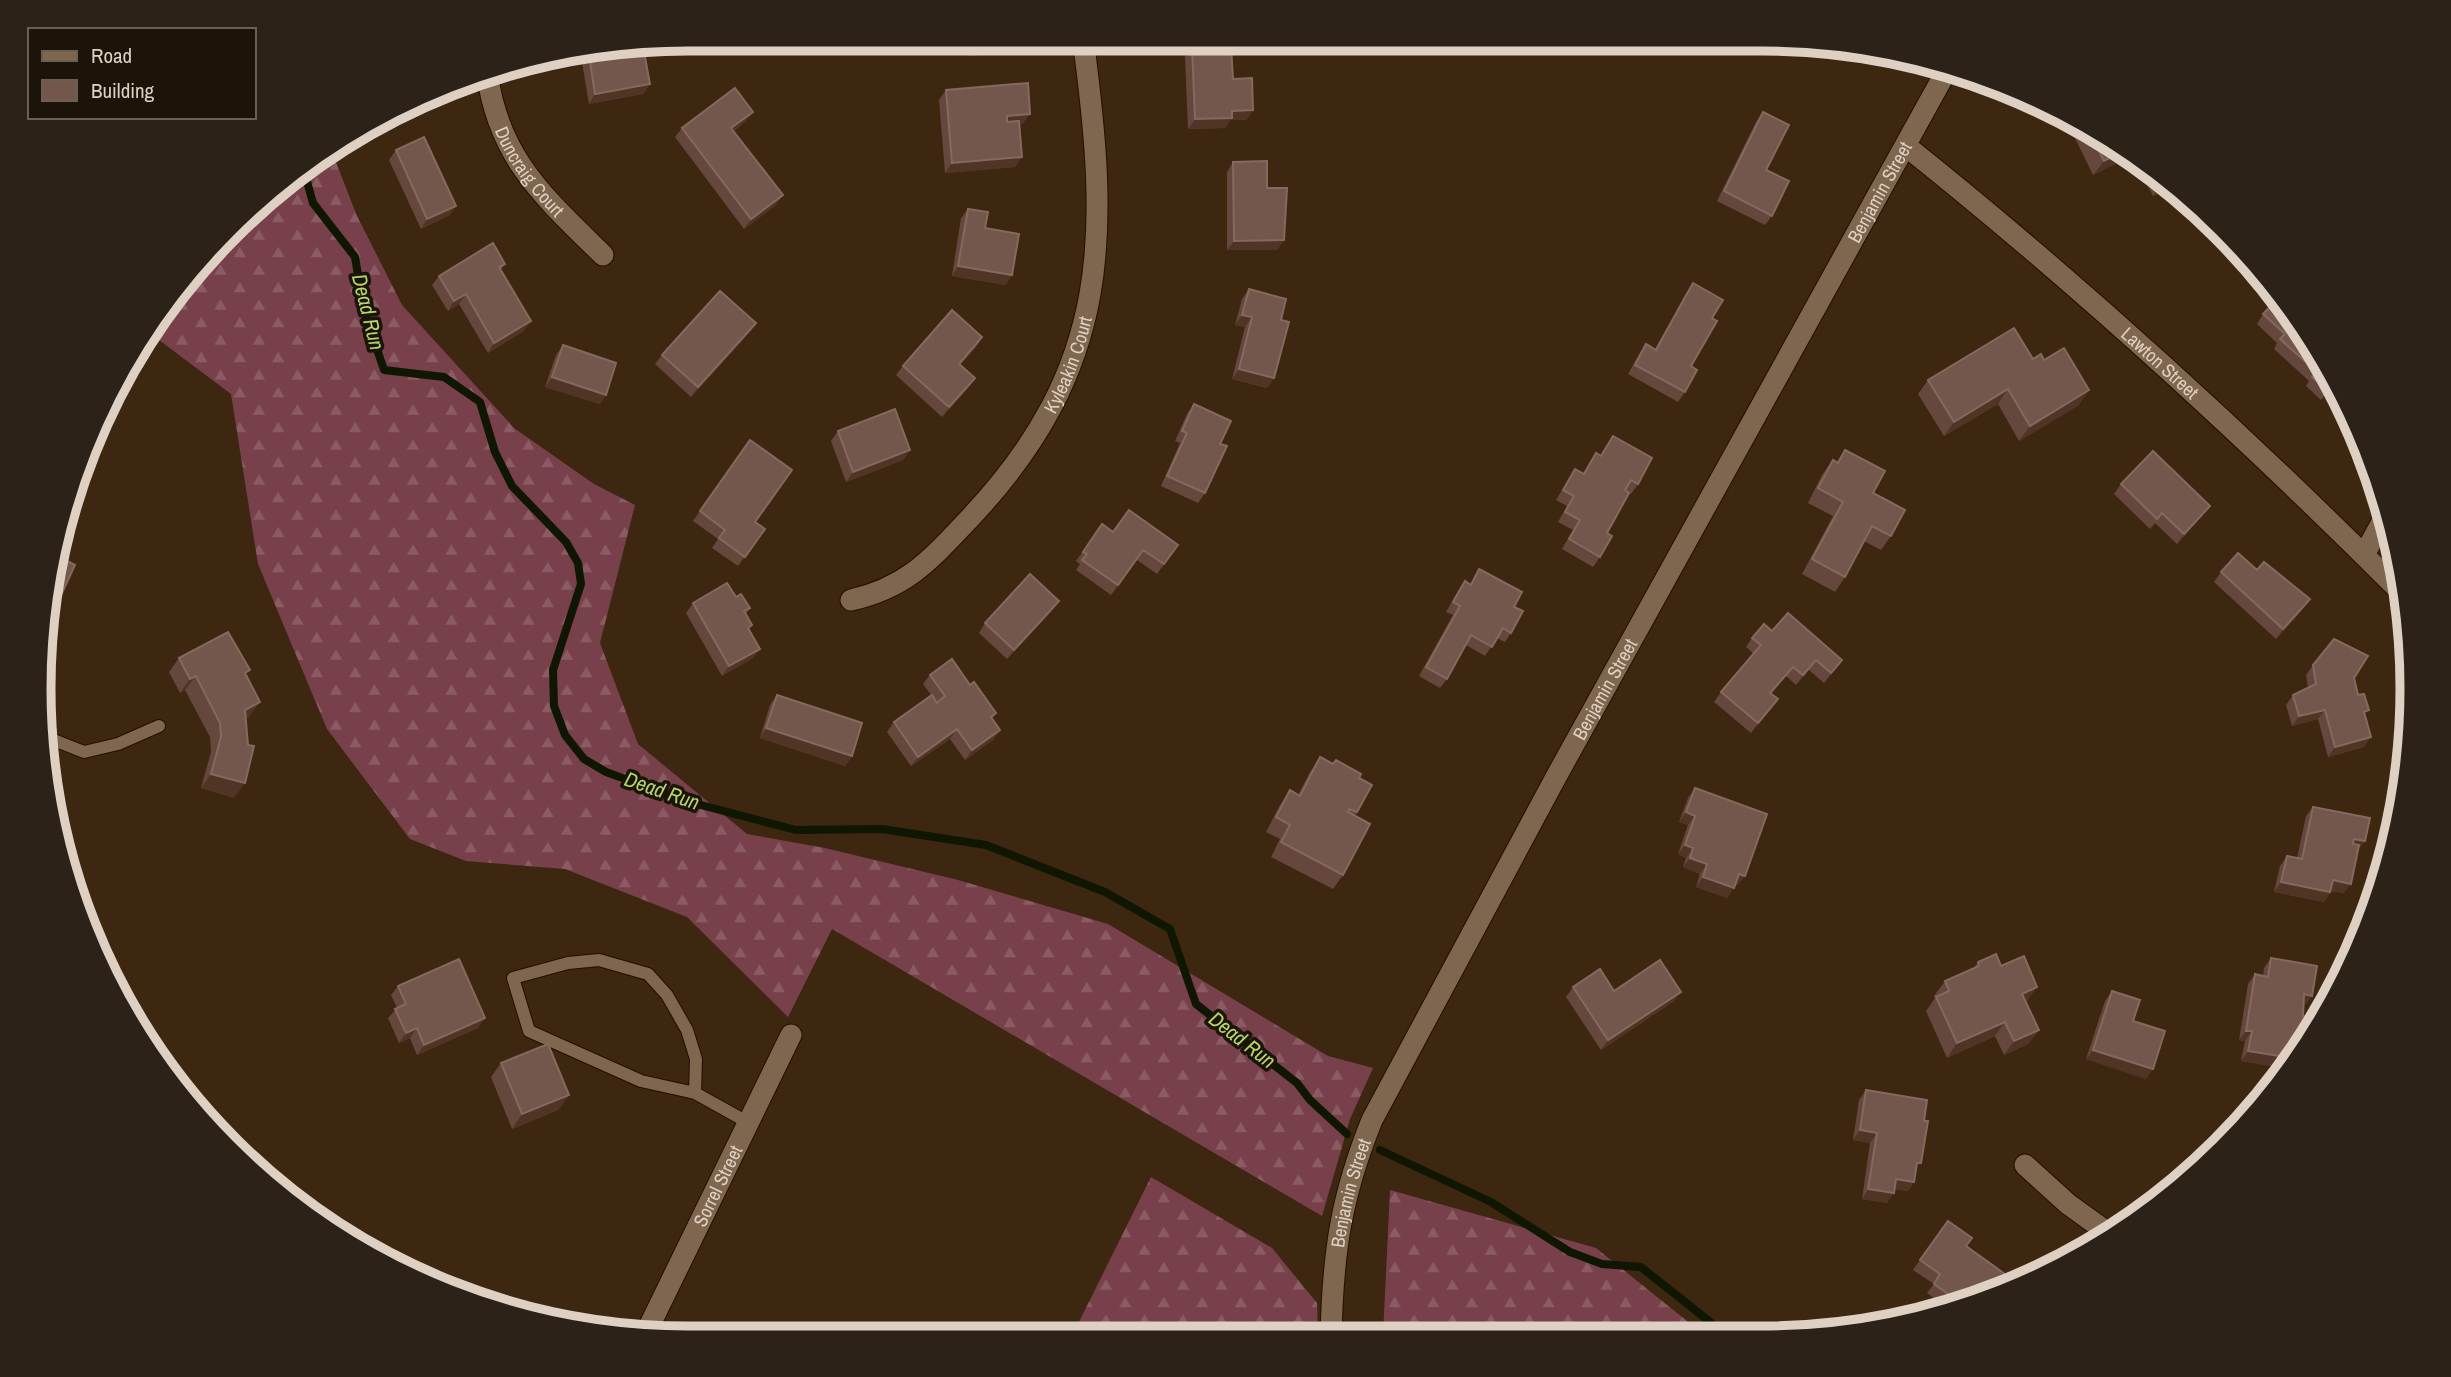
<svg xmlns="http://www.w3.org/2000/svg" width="2451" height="1377" viewBox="0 0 2451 1377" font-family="'Archivo Narrow',sans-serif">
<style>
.forest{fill:url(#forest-firs)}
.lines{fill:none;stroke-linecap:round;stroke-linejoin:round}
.stream{stroke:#0f1601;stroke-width:8}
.service-casing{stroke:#230f00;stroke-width:14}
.minor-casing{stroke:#230f00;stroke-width:23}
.service{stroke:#7f664e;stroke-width:12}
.minor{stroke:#7f664e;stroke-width:21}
.wall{fill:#66473e}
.shaded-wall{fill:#503426}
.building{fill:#73564c;stroke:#84695f;stroke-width:2}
.labels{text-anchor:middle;stroke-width:7;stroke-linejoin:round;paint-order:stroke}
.street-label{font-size:19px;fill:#ded0c3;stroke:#1c1309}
.water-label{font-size:21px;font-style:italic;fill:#b4d66b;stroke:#1c1309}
.rim{fill:none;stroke:#ded0c3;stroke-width:9}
</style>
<defs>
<pattern id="forest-firs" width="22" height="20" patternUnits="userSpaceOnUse" patternTransform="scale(1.75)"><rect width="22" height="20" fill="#78404b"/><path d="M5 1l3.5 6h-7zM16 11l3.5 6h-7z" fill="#8b5b63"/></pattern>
</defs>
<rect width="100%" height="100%" fill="#3d2711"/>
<!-- forest -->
<g class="forest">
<path d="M332,152L357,216L402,305L514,428L594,484L635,505L600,643L638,744L747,834L825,848L958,880L1108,924L1328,1056L1373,1068L1350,1119L1322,1216L832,929L788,1017L687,917L565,869L466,861L410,839L327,729L258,564L231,394L147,331L293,173Z"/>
<path d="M1151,1177L1272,1248L1317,1303L1318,1335L1072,1336Z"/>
<path d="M1390,1190L1596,1248L1702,1333L1383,1335Z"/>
</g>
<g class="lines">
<!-- stream -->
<g class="stream">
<path d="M303,167L313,203L355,257L364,311L384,370L444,377L480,402L495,452L512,486L566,542L578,563L581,584L553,670L554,706L565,735L584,759L606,772L682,800L796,830L882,829L986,845L1105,892L1170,929L1196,1004L1297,1083L1310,1100L1347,1134"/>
<path d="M1380,1150L1491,1202L1570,1252L1602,1264L1641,1267L1724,1333"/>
</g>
<!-- service casing -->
<g class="service-casing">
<g id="service">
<path d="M41,735L84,752L118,744L159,726"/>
<path d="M695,1093L641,1081L529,1031L513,978L568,963L599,960L648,974L667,995L687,1030L696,1059L695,1093L749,1123"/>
</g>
</g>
<!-- minor casing -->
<g class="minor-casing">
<g id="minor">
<path id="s1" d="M487,72C498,158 544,197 603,255"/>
<path id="s2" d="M1906,146C2080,285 2245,436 2402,593"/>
<path d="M2364,555L2387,513"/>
<path id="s3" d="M851,600C908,587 931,559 970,518C1113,366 1109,234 1083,39"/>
<path d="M2025,1165L2068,1204L2111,1235"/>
<path id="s4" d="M1331,1335C1333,1252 1341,1197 1372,1120L1556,777L1948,68"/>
<path id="s5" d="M644,1337L791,1035"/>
</g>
</g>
<!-- service -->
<use href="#service" class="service"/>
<!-- minor -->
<use href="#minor" class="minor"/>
</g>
<!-- wall -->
<g class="wall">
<path d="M968,39H1008L1009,43L1002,53L969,56Z"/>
<path d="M643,46L650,84L643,94L589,104L581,56Z"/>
<path d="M1192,47L1233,79L1253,110L1246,120H1230L1225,128L1188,129L1185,57Z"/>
<path d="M946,90L1023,124H1019L1022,157L1015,167L945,173L939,100Z"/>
<path d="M1763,112L1766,170L1772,216L1765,225L1717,201L1756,122Z"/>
<path d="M746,121L734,131L776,205L744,229L675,137L682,128Z"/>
<path d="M2085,125L2088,126L2130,156L2093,175L2075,138Z"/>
<path d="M396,150L450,215L421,229L389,160Z"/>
<path d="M2135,160L2172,186L2153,196Z"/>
<path d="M1233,162L1284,240L1277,250H1227V172Z"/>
<path d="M968,209L985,228L1006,285L952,276L961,218Z"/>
<path d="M505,264L501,270L524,331L488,353L459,304L448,311L432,285L439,276Z"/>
<path d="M1693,283L1712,318L1691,366L1685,392L1678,402L1628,374L1639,354L1646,344L1655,349L1686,293Z"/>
<path d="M1249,289L1274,378L1267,388L1232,379L1245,327L1235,325L1242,299Z"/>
<path d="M2280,296L2346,403L2341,410L2325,395L2321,400L2306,386L2309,381L2274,349L2277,343L2257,324L2263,314Z"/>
<path d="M756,323L749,333L691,397L655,364L662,355Z"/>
<path d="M982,337L976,347L960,365L975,378L968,388L942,417L896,375L903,366Z"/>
<path d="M563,345L600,404L545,387L556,355Z"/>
<path d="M2033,359L2044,360L2079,405L2019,441L1998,404L1944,436L1918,394L1928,380Z"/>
<path d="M1194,404L1220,444L1205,493L1198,503L1161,486L1180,443L1175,441L1187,414Z"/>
<path d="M838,431L910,450L903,460L846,482L831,441Z"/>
<path d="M1613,436L1638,484L1631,494L1629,493L1607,533L1600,557L1593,567L1562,549L1573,530L1558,522L1567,506L1556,500L1575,469L1583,474L1596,453L1600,456Z"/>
<path d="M750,440L756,522L765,529L738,566L712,548L718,539L693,521Z"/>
<path d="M1845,450L1873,493L1891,536L1881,550L1864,541L1845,577L1835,592L1802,574L1833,516L1808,503L1822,475L1833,460L1837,462Z"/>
<path d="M2121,484L2203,515L2177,544L2155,523L2150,529L2114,494Z"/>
<path d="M1102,524L1113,532L1178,545L1157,574L1137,560L1111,595L1076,570L1080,564L1076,561Z"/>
<path d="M1479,569L1514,607L1511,633L1505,642L1497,638L1485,656L1466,645L1447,679L1440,688L1419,676L1453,615L1446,612L1458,591L1465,581L1470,584Z"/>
<path d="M2257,570L2303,609L2276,639L2214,582L2221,572Z"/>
<path d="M736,597L750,608L746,614L752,625L749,629L753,658L722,676L686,613L693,603Z"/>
<path d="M1052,611L1007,659L979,633L985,623Z"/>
<path d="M1772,631L1835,669L1824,683L1809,670L1796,685L1786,676L1771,694L1778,699L1751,733L1714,702L1721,692L1754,654L1746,647L1752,638Z"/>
<path d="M179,658L246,676L249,717L246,718L234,798L201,788L211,752L210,737L185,690L180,693L169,672Z"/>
<path d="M2313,665L2354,678L2365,716L2364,747L2328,757L2318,719L2292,726L2286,705L2293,695L2308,688L2306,675Z"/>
<path d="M930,675L970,685L996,713L992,719L1000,730L993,740L965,760L950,739L911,766L887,732L894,722L931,695L923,684Z"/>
<path d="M777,695L852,756L845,766L760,738L770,705Z"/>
<path d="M1320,757L1359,778L1357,812L1355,816L1343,875L1333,889L1271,857L1280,839L1266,832L1280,805L1290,790L1298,795L1310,772Z"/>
<path d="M1695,788L1738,885H1735L1727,898L1696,887L1700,874L1683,867L1686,858L1678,854L1688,825L1679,822L1688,798Z"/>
<path d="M2313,807L2358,851L2344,893L2331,891L2324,902L2274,892L2280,866L2287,856L2297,858L2306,816Z"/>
<path d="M2271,958L2305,1005H2303V1041L2284,1068L2241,1061L2245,1041L2239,1040L2248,984L2255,974L2263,976L2264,968Z"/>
<path d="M1978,962L2001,966L2037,987L2026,1002L2039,1030L2028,1044L2004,1055L1995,1036L1947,1058L1926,1011L1935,998L1934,996L1945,981L1974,968Z"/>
<path d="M398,986L478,1028L417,1055L410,1038L399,1043L388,1018L397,1008L391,995Z"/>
<path d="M1573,987L1614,991L1674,1001L1601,1050L1566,997Z"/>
<path d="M2112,991L2133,1021L2146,1079L2086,1059L2105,1001Z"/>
<path d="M501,1063L569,1095L558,1110L512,1129L491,1077Z"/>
<path d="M1866,1090L1916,1170L1914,1182L1908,1191L1894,1189L1887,1203L1862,1199L1870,1143L1853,1140L1859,1100Z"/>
<path d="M2255,1106L2225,1145L2218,1135L2225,1125Z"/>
<path d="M1948,1221L1966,1247L1972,1304L1949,1309L1927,1293L1934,1284L1913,1270Z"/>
</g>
<!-- shaded-wall -->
<g class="shaded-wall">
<path d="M1009,43L1002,53L969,56L976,46Z"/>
<path d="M650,84L643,94L589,104L595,94Z"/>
<path d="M1253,110L1246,120H1230L1225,128L1188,129L1195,119L1232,111Z"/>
<path d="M753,112L746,121L725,137L731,128Z"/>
<path d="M1030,114L1023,124L1000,126L1007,116Z"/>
<path d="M2123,151L2130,156L2093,175L2104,161Z"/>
<path d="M1022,157L1015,167L945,173L952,163Z"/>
<path d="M2163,181H2164L2172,186L2153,196Z"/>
<path d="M783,195L776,205L744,229L751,219Z"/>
<path d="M456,206L450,215L421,229L427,219Z"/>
<path d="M1284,240L1277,250H1227L1234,241Z"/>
<path d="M958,266L1012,275L1006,285L952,276Z"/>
<path d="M466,294L459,304L448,311L454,301Z"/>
<path d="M1242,315L1252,317L1245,327L1235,325Z"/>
<path d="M531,321L524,331L488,353L494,343Z"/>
<path d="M756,323L749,333L691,397L698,387Z"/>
<path d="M982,337L976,347L952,373L959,364Z"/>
<path d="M1239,369L1274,378L1267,388L1232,379Z"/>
<path d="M552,377L606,395L600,404L545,387Z"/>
<path d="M975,378L968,388L942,417L949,407Z"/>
<path d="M2008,389L1998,404L1944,436L1954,422Z"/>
<path d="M2089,390L2079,405L2019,441L2030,426Z"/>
<path d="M910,450L903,460L846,482L853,472Z"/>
<path d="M2210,506L2203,515L2177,544L2184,534Z"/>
<path d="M2310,599L2303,609L2276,639L2283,629Z"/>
<path d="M1059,601L1052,611L1007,659L1014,650Z"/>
<path d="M760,649L753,658L722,676L729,666Z"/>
<path d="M1816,660L1809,670L1796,685L1803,675Z"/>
<path d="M196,676L185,690L180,693L190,679Z"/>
<path d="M1778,699L1771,709L1751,733L1758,723Z"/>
<path d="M260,702L249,717L235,724L245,710Z"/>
<path d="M2325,710L2318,719L2292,726L2299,716Z"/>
<path d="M766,728L852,756L845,766L760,738Z"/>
<path d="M957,729L950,739L911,766L918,757Z"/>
<path d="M1000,730L993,740L965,760L972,750Z"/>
<path d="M2371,737L2364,747L2328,757L2335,747Z"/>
<path d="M211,774L245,783L234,798L201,788Z"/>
<path d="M1686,812L1695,816L1688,825L1679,822Z"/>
<path d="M2354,839L2365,841L2358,851L2347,849Z"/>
<path d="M1685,845L1693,848L1686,858L1678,854Z"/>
<path d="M1690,858L1707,864L1700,874L1683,867Z"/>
<path d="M1739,874L1745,876L1738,885L1732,884Z"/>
<path d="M1703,877L1734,888L1727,898L1696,887Z"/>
<path d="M2333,880L2351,884L2344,893L2326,890Z"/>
<path d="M2281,882L2330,892L2324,902L2274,892Z"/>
<path d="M2037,987L2027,1001L2012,1008L2022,994Z"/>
<path d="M1681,992L1674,1001L1601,1050L1608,1040Z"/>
<path d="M2304,994L2312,996L2305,1005L2297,1004Z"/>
<path d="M485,1018L478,1028L417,1055L424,1045Z"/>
<path d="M2005,1022L1995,1036L1947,1058L1957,1043Z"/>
<path d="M417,1028L410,1038L399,1043L406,1033Z"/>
<path d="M2039,1030L2028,1044L2004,1055L2014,1041Z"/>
<path d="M2246,1031H2252L2245,1041L2239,1040Z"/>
<path d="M2298,1040L2303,1041L2296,1051Z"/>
<path d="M2093,1050L2153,1069L2146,1079L2086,1059Z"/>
<path d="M2248,1051L2291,1058L2284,1068L2241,1061Z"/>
<path d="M569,1095L558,1110L512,1129L522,1114Z"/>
<path d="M1860,1130L1877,1133L1870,1143L1853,1140Z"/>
<path d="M1896,1179L1914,1182L1908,1191L1889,1189Z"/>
<path d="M1868,1189L1894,1193L1887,1203L1862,1199Z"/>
</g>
<!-- building -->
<g class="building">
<path d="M976,39H1008L1009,43L976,46Z"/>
<path d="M643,46L650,84L595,94L589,55Z"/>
<path d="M1231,46L1233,79L1252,78L1253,110L1232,111V118L1195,119L1192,47Z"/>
<path d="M1028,83L1030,114L1007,116V122L1019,121L1022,157L952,163L946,90Z"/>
<path d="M735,88L753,112L731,128L783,195L751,219L682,128Z"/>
<path d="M1763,112L1789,125L1766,170L1789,181L1772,216L1724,191Z"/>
<path d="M2086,125L2088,126L2123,151L2104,161Z"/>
<path d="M424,137L456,206L427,219L396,150Z"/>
<path d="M1267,161V188H1287L1284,240L1234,241L1233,162Z"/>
<path d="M968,209L988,212L985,228L1019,234L1012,275L958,266Z"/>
<path d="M493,243L505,264L499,267L531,321L494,343L466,294L454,301L439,276Z"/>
<path d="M1693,283L1723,300L1712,318L1717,321L1691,366L1697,370L1685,392L1635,365L1646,344L1656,350Z"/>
<path d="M1249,289L1286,299L1281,320L1289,322L1274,378L1239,369L1252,317L1242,315Z"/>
<path d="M720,291L756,323L698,387L662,355Z"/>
<path d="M2280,296L2341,394L2332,386L2328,391L2312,377L2317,372L2280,339L2285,334L2263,314Z"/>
<path d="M952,310L982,337L959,364L975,378L949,407L903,366Z"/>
<path d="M2014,328L2033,359L2041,354L2044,360L2064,348L2089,390L2030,426L2008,389L1954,422L1928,380Z"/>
<path d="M563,345L616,363L606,395L552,377Z"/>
<path d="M1194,404L1231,421L1220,444L1227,446L1205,493L1167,476L1187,433L1182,431Z"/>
<path d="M895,409L910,450L853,472L838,431Z"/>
<path d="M1613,436L1652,458L1638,484L1631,480L1625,490L1629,493L1607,533L1612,536L1600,557L1569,539L1580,520L1565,512L1574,496L1563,490L1575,469L1584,474L1596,453L1601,456Z"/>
<path d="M750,440L792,470L755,522L765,529L745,557L719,538L725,530L700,511Z"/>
<path d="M1845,450L1885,471L1873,493L1905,510L1891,536L1872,526L1845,577L1812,559L1843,502L1818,488L1833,460L1838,463Z"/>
<path d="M2153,451L2210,506L2184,534L2162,513L2157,519L2121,484Z"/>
<path d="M1129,510L1178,545L1164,564L1143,550L1118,585L1082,560L1087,554L1083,552L1102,524L1113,532Z"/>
<path d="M2238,553L2257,570L2264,562L2310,599L2283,629L2221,572Z"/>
<path d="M57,556L75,565L51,617Z"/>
<path d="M1479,569L1522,592L1514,607L1523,611L1511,633L1503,628L1492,647L1471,635L1447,679L1426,667L1460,606L1453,602L1465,581L1471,585Z"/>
<path d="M1030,574L1059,601L1014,650L985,623Z"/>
<path d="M727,583L736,597L741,594L750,608L744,611L752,625L748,628L760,649L729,666L693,603Z"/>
<path d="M1788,613L1842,660L1831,673L1816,660L1803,675L1793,667L1770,693L1778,699L1758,723L1721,692L1761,645L1752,638L1764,624L1772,631Z"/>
<path d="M228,632L250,670L245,673L260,702L245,710L248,745L254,746L245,783L211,774L221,737L220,723L196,676L190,679L179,658Z"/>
<path d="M2334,639L2368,656L2354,678L2358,695L2364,694L2369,710L2364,712L2371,737L2335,747L2325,710L2299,716L2293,695L2316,684L2313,665Z"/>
<path d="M952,659L970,685L974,682L996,713L991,717L1000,730L972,750L957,729L918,757L894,722L932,695L937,703L945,696L930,675Z"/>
<path d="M777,695L862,723L852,756L766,728Z"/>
<path d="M1320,757L1333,764L1336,760L1361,774L1359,778L1372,785L1357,812L1349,809L1348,812L1370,824L1343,875L1281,842L1290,825L1276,817L1290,790L1300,796Z"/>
<path d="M1695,788L1767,814L1745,876L1739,874L1734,888L1703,877L1707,864L1690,858L1693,848L1685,845L1695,816L1686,812Z"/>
<path d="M2313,807L2370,818L2365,841L2354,839L2353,844L2359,845L2351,884L2333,880L2330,892L2281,882L2287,856L2302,859Z"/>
<path d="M1996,954L2001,966L2024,956L2037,987L2022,994L2039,1030L2014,1041L2005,1022L1957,1043L1936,997L1949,991L1945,981L1979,966L1978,962Z"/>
<path d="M2271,958L2317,966L2312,996L2304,994L2303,1016L2307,1017L2303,1041L2298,1040L2295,1053L2291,1058L2248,1051L2252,1031H2246L2255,974L2268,977Z"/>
<path d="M459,959L485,1018L424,1045L417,1028L406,1033L395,1009L406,1004L398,986Z"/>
<path d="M1660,960L1681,992L1608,1040L1573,987L1600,969L1614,991Z"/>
<path d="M2112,991L2140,1000L2133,1021L2165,1031L2153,1069L2093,1050Z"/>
<path d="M548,1044L569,1095L522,1114L501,1063Z"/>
<path d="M1866,1090L1927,1100L1924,1121H1928L1921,1163H1917L1914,1182L1896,1179L1894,1193L1868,1189L1877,1133L1860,1130Z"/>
<path d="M2253,1104L2255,1106L2232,1135L2225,1125Z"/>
<path d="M1948,1221L1972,1238L1966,1246L2016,1282L1972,1304L1965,1306L1934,1284L1940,1274L1920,1260Z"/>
</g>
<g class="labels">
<!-- street labels -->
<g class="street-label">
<text dy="7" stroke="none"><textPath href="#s1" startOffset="110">Duncraig Court</textPath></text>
<text dy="7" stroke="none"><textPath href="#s4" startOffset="1278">Benjamin Street</textPath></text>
<text dy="7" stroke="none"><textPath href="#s2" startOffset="334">Lawton Street</textPath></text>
<text dy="7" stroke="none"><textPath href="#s3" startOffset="331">Kyleakin Court</textPath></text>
<text dy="7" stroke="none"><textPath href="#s4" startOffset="710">Benjamin Street</textPath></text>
<text dy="7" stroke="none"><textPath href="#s5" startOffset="168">Sorrel Street</textPath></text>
<text dy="7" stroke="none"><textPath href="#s4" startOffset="144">Benjamin Street</textPath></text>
</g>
<!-- water labels -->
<g class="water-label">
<text transform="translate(368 312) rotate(76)" y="7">Dead Run</text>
<text transform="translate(662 791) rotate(19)" y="7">Dead Run</text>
<text transform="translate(1242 1040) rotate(38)" y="7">Dead Run</text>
</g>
</g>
<!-- crop -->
<path d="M0 0H2451V1377H0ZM688 51H1763A637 637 0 0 1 2400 688V689A637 637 0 0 1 1763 1326H688A637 637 0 0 1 51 689V688A637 637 0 0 1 688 51Z" fill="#2c2218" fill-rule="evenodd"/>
<path class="rim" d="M688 51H1763A637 637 0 0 1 2400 688V689A637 637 0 0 1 1763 1326H688A637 637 0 0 1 51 689V688A637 637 0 0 1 688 51Z"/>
<!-- legend -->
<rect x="28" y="28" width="228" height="91" fill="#1c1309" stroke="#6a5f53" stroke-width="2"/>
<rect x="42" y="51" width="35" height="10" fill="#7f664e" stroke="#6a5f53" stroke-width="2"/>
<text x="91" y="63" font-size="21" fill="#ded0c3">Road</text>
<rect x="42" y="80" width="35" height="21" fill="#73564c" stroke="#6a5f53" stroke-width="2"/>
<text x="91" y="98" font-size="21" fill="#ded0c3">Building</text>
</svg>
